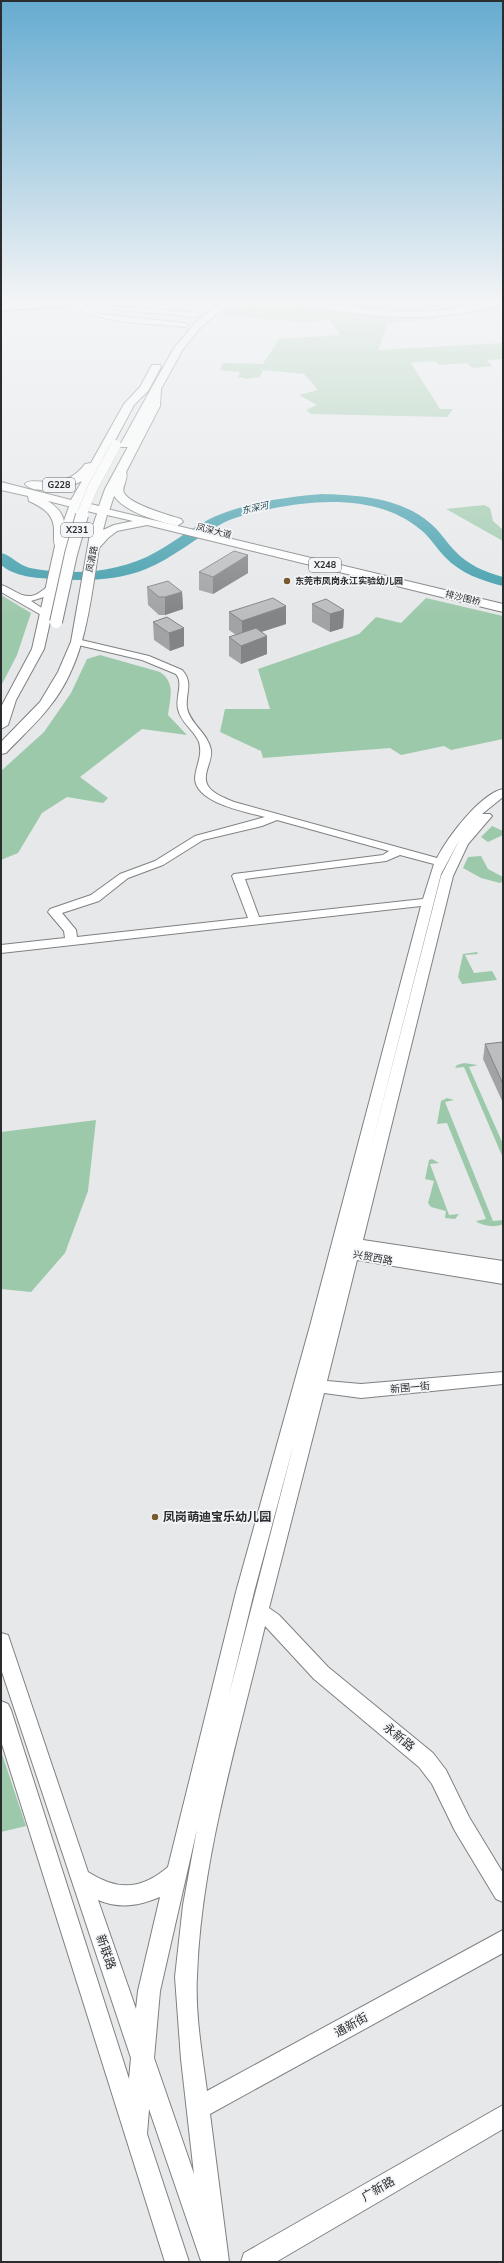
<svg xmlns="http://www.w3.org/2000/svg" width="504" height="2263" viewBox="0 0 504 2263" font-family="Mulish,'Noto Sans SC',sans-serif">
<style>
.green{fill:#9dc9ab}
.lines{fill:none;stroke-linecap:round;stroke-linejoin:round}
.stream{stroke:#419eac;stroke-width:2}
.river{fill:#419eac;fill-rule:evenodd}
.minor-casing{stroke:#7e8082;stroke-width:2}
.major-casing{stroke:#7e8082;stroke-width:2}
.highway-casing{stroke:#7e8082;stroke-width:2}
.minor{fill:#fff;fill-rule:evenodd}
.major{fill:#fff;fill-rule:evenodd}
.highway{fill:#fff;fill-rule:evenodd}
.major-bridge-far1-casing{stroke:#7e8082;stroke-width:10;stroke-linecap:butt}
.major-bridge-casing{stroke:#7e8082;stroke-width:14;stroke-linecap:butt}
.major-bridge-far1{stroke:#fff;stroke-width:10}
.major-bridge{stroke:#fff;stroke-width:12}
.wall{fill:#a1a3a4}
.shaded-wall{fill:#838486}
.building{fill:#bbbdbf;stroke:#838486}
.poi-dot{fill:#79592f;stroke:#f4f5f8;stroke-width:1.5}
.labels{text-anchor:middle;stroke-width:3.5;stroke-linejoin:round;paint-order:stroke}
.shield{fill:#f4f5f8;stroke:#67686a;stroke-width:1}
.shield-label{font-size:9px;font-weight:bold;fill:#2b2c2d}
.far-water-label{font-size:9px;font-style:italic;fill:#1e484f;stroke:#f4f5f8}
.far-street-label{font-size:9px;fill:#2b2c2d;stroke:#f4f5f8}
.far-poi-label{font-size:9px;font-weight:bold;fill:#2b2c2d;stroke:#f4f5f8;text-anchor:start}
.street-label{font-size:10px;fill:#2b2c2d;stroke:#f4f5f8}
.near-poi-label{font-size:12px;font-weight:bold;fill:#2b2c2d;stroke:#f4f5f8;text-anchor:start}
.near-street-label{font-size:12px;fill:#2b2c2d;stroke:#f4f5f8}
</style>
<rect width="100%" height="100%" fill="#e7e8ea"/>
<!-- green -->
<g class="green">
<path d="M249,299H281L361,314L434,318L435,320L388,322L378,350L503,343V359L487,360L492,366L473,368L467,363L440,365L435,361L411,363L440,409H453L447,417L311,414L306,410L317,405L299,395L318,390L304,374L263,370L260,377L247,379L238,377L240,372L220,370L223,363L263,364L279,339L340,335L330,320L302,322L220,315Z"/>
<path d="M318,299H444C437,323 337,303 318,299Z"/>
<path d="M451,299H494L468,306L430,311L442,308L451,303Z"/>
<path d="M503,303V310L442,315L476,310Z"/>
<path d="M484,505L490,508L493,521L503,530V541L446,509Z"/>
<path d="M1,595L31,613L17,655L1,686Z"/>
<path d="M426,598L503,616V739L451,750L444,746L401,755L390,748L263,758L261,751L220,732L225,709H270L258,669L359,634L376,617L401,623Z"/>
<path d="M100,655L160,672C176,683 170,698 168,715L187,735L142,729L80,777L108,798L103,803L67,797L42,813L18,853L1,860V771L44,732L71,693L87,659Z"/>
<path d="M492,826L503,831V835L488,842L481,837Z"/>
<path d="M481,856L488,869L503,877V881L500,883L481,878L463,868L468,857Z"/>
<path d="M477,952L478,954L465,955L474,973L492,971L497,980L462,984L458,977L463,954Z"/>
<path d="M464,1063L478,1065L469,1067L503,1144V1158L464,1067L455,1068L457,1065Z"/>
<path d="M447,1098L454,1100L445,1102L493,1221L503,1220V1224C496,1228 482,1226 476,1221L486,1219L447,1123L437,1124L441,1101Z"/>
<path d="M96,1120L88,1191L65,1253L31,1292L1,1289V1132Z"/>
<path d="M432,1159L439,1163L430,1164L449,1215L459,1214L455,1219L445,1218L446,1211L431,1207L428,1203L434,1181L425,1179L429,1160Z"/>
<path d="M1,1751L26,1826L1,1832Z"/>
</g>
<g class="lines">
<!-- stream -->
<path class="stream" d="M1,311L69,307"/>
<!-- river -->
<path class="river" d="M322,494C359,495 401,498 430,523C440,531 446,542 455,551C468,565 485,572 503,577V586C482,581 460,573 445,557C436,548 430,537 421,530C380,495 318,499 270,509C255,512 237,516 223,523C197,537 173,558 146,569C117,581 83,581 53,579C36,578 15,577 1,565V553C11,555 18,565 30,568C71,576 120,573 156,552C176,541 195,525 216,516C249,502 287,497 322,494Z"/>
<!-- minor casing -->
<g class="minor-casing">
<g id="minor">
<path d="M65,299C76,298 88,310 99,314L185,323L188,325L185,327C150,323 90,325 65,299Z"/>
<path d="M111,306L197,313L200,315L197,317L109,309V307Z"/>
<path d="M1,585C12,588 19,597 31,596C41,595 46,584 54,586L56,588L47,596L31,601L51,614L49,616H43L1,592Z"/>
<path d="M77,639L149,656L182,670C194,683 185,693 187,708C190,724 208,733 211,750C213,761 201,775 208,786C213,794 225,798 234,802L437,858C448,837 480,794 503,789V797L482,814H490L492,816L468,844L453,876L363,1240L503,1261V1284L357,1260L327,1381L361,1384L503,1372V1384L361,1398L324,1393L269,1608L279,1615L328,1667L433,1753L446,1770L469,1817L503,1873V1902L496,1899L455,1831L432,1784L419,1767L314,1679L265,1626C238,1740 201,1859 197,1976C195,2014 202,2053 207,2091L503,1930V1953L210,2114L229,2262L201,2261L149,2109L147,2134L189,2262H165L1,1741V1701L8,1704L11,1710L129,2079L131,2058L1,1669V1633L8,1635L10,1641L88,1872C118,1891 141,1890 168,1867L236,1592L310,1326L421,906L1,953V945L65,938L64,931L48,912L50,909L91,895L120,874L155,861L195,836L265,817C247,812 195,803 195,778C196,765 203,756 199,742C194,730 181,723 178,709C175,697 184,684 176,674L142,660L74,644V640ZM277,820L389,851L383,855L234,874L232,876L248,918L77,937L76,930L62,913L99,901L128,878L163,865L203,840L262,826ZM461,837L441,876L369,1156L441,874ZM400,855L434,864L423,899L259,917L245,879L386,861ZM294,1443L229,1695L254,1592ZM197,1829L183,1905L175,1977L181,2059L194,2174L154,2058L160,1991ZM160,1897L138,1991L136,2009L98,1900C120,1909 138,1906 160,1897Z"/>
<path d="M503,2105V2129L276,2262H241L244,2253Z"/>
</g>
</g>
<!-- major casing -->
<g class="major-casing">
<g id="major">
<path d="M156,386L161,389L130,445L129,447H121L120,445L151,389Z"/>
<path d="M75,501L80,504L67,546L44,649L16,700L8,725L1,729V707L32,649L55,546L70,504Z"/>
<path d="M103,508L503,604V612L147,525L117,531L108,538L99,548C90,603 86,661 50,706C37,723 20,738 6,753L1,754V742L40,702L58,672L71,642L90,534L98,511ZM107,515L133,521L114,525L103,530Z"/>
</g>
</g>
<!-- highway casing -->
<g class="highway-casing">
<g id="highway">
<path d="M226,299H236L202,326L183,349L161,389L160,406L126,472C129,479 121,487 124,493C131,505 168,515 181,519L183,522L177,526C158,521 126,513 114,496L109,511L103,515L48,501C69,515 63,525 67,546L61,550L57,549C53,544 54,539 54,533C55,515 44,508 29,501L28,496L1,490V482L71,500L82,481C70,487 34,496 25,484C32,475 63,494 85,464L91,463L124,404L140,387L152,365H160L161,367L148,391L134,405L82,502L99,506L105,489L150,406L151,389L174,348L196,322Z"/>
<path d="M288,299C308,297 329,304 349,307C400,314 448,315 498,299H503V303C433,326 364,317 293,302Z"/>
</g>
</g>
<!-- minor -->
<use href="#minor" class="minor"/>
<!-- major -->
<use href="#major" class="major"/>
<!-- highway -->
<use href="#highway" class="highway"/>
<!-- major-bridge-far1 casing -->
<g class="major-bridge-far1-casing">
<path id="major-bridge-far1" d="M81,516L93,487L116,445"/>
</g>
<!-- major-bridge casing -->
<g class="major-bridge-casing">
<path id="major-bridge" d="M56,622L71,554L82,515"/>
</g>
<!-- major-bridge-far1 -->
<use href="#major-bridge-far1" class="major-bridge-far1"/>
<!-- major-bridge -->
<use href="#major-bridge" class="major-bridge"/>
</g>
<!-- wall -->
<g class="wall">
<path d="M248,555V573L213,594L199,590V572Z"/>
<path d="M147,587L182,592L183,609L165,615H159L148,605Z"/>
<path d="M312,604L344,610L343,628L330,632L312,622Z"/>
<path d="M286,606V624L261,632L267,636V654L241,664L229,656V637L236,635L229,630V612Z"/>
<path d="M167,617L184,646L170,651L154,640L153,622Z"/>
<path d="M503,1042V1103L483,1059L485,1044Z"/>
</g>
<!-- shaded-wall -->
<g class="shaded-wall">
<path d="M248,555V573L213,594V577Z"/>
<path d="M182,592L183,609L165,615V597Z"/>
<path d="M286,606V624L242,638V621Z"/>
<path d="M344,610L343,628L330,632V614Z"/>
<path d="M184,628V646L170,651L169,633Z"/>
<path d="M267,636V654L241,664V646Z"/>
</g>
<!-- building -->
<g class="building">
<path d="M234,551L248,555L213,577L199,572Z"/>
<path d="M168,581L182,592L165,597H159L147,587Z"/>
<path d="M273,598L286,606L242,621L229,612Z"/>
<path d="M326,599L344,610L330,614L312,604Z"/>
<path d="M167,617L184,628L169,633L153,622Z"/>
<path d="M256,628L267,636L241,646L229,637Z"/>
<path d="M503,1042V1084L485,1044Z"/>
</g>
<!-- sky -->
<linearGradient id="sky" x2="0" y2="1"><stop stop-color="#65abd0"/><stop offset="0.49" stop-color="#f4f5f6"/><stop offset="1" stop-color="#f4f5f6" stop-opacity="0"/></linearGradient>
<rect width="504" height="616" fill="url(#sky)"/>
<!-- markers -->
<g class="poi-dot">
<circle cx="287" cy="581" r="4"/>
<circle cx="155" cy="1517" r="4"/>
</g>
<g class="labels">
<!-- shield labels -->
<g class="shield">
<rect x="43" y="478" width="32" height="14" rx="3"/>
<rect x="61" y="523" width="32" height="14" rx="3"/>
<rect x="309" y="558" width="32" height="14" rx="3"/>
</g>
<g class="shield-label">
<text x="59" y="488">G228</text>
<text x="77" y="533">X231</text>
<text x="325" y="568">X248</text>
</g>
<!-- far-water labels -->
<g class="far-water-label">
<text transform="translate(255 508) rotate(-13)" y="3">东深河</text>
</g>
<!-- far-street labels -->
<g class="far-street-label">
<text transform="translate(214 531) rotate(14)" y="3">凤深大道</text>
<text transform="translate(92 559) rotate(-79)" y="3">凤清路</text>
<text transform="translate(463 598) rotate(14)" y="3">排沙围桥</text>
</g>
<!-- far-poi labels -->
<g class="far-poi-label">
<text x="295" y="584">东莞市凤岗永江实验幼儿园</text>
</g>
<!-- street labels -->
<g class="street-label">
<text transform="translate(373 1257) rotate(10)" y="4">兴贸西路</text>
<text transform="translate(410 1387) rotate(-5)" y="4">新围一街</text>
</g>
<!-- near-poi labels -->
<g class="near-poi-label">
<text x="163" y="1521">凤岗萌迪宝乐幼儿园</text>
</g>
<!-- near-street labels -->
<g class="near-street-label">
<text transform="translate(399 1737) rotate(39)" y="4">永新路</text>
<text transform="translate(106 1952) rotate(71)" y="4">新联路</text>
<text transform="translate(351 2025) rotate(-29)" y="4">通新街</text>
<text transform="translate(378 2189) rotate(-30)" y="4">广新路</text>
</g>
</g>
<!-- border -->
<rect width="504" height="2263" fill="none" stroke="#2b2c2d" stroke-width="4"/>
</svg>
